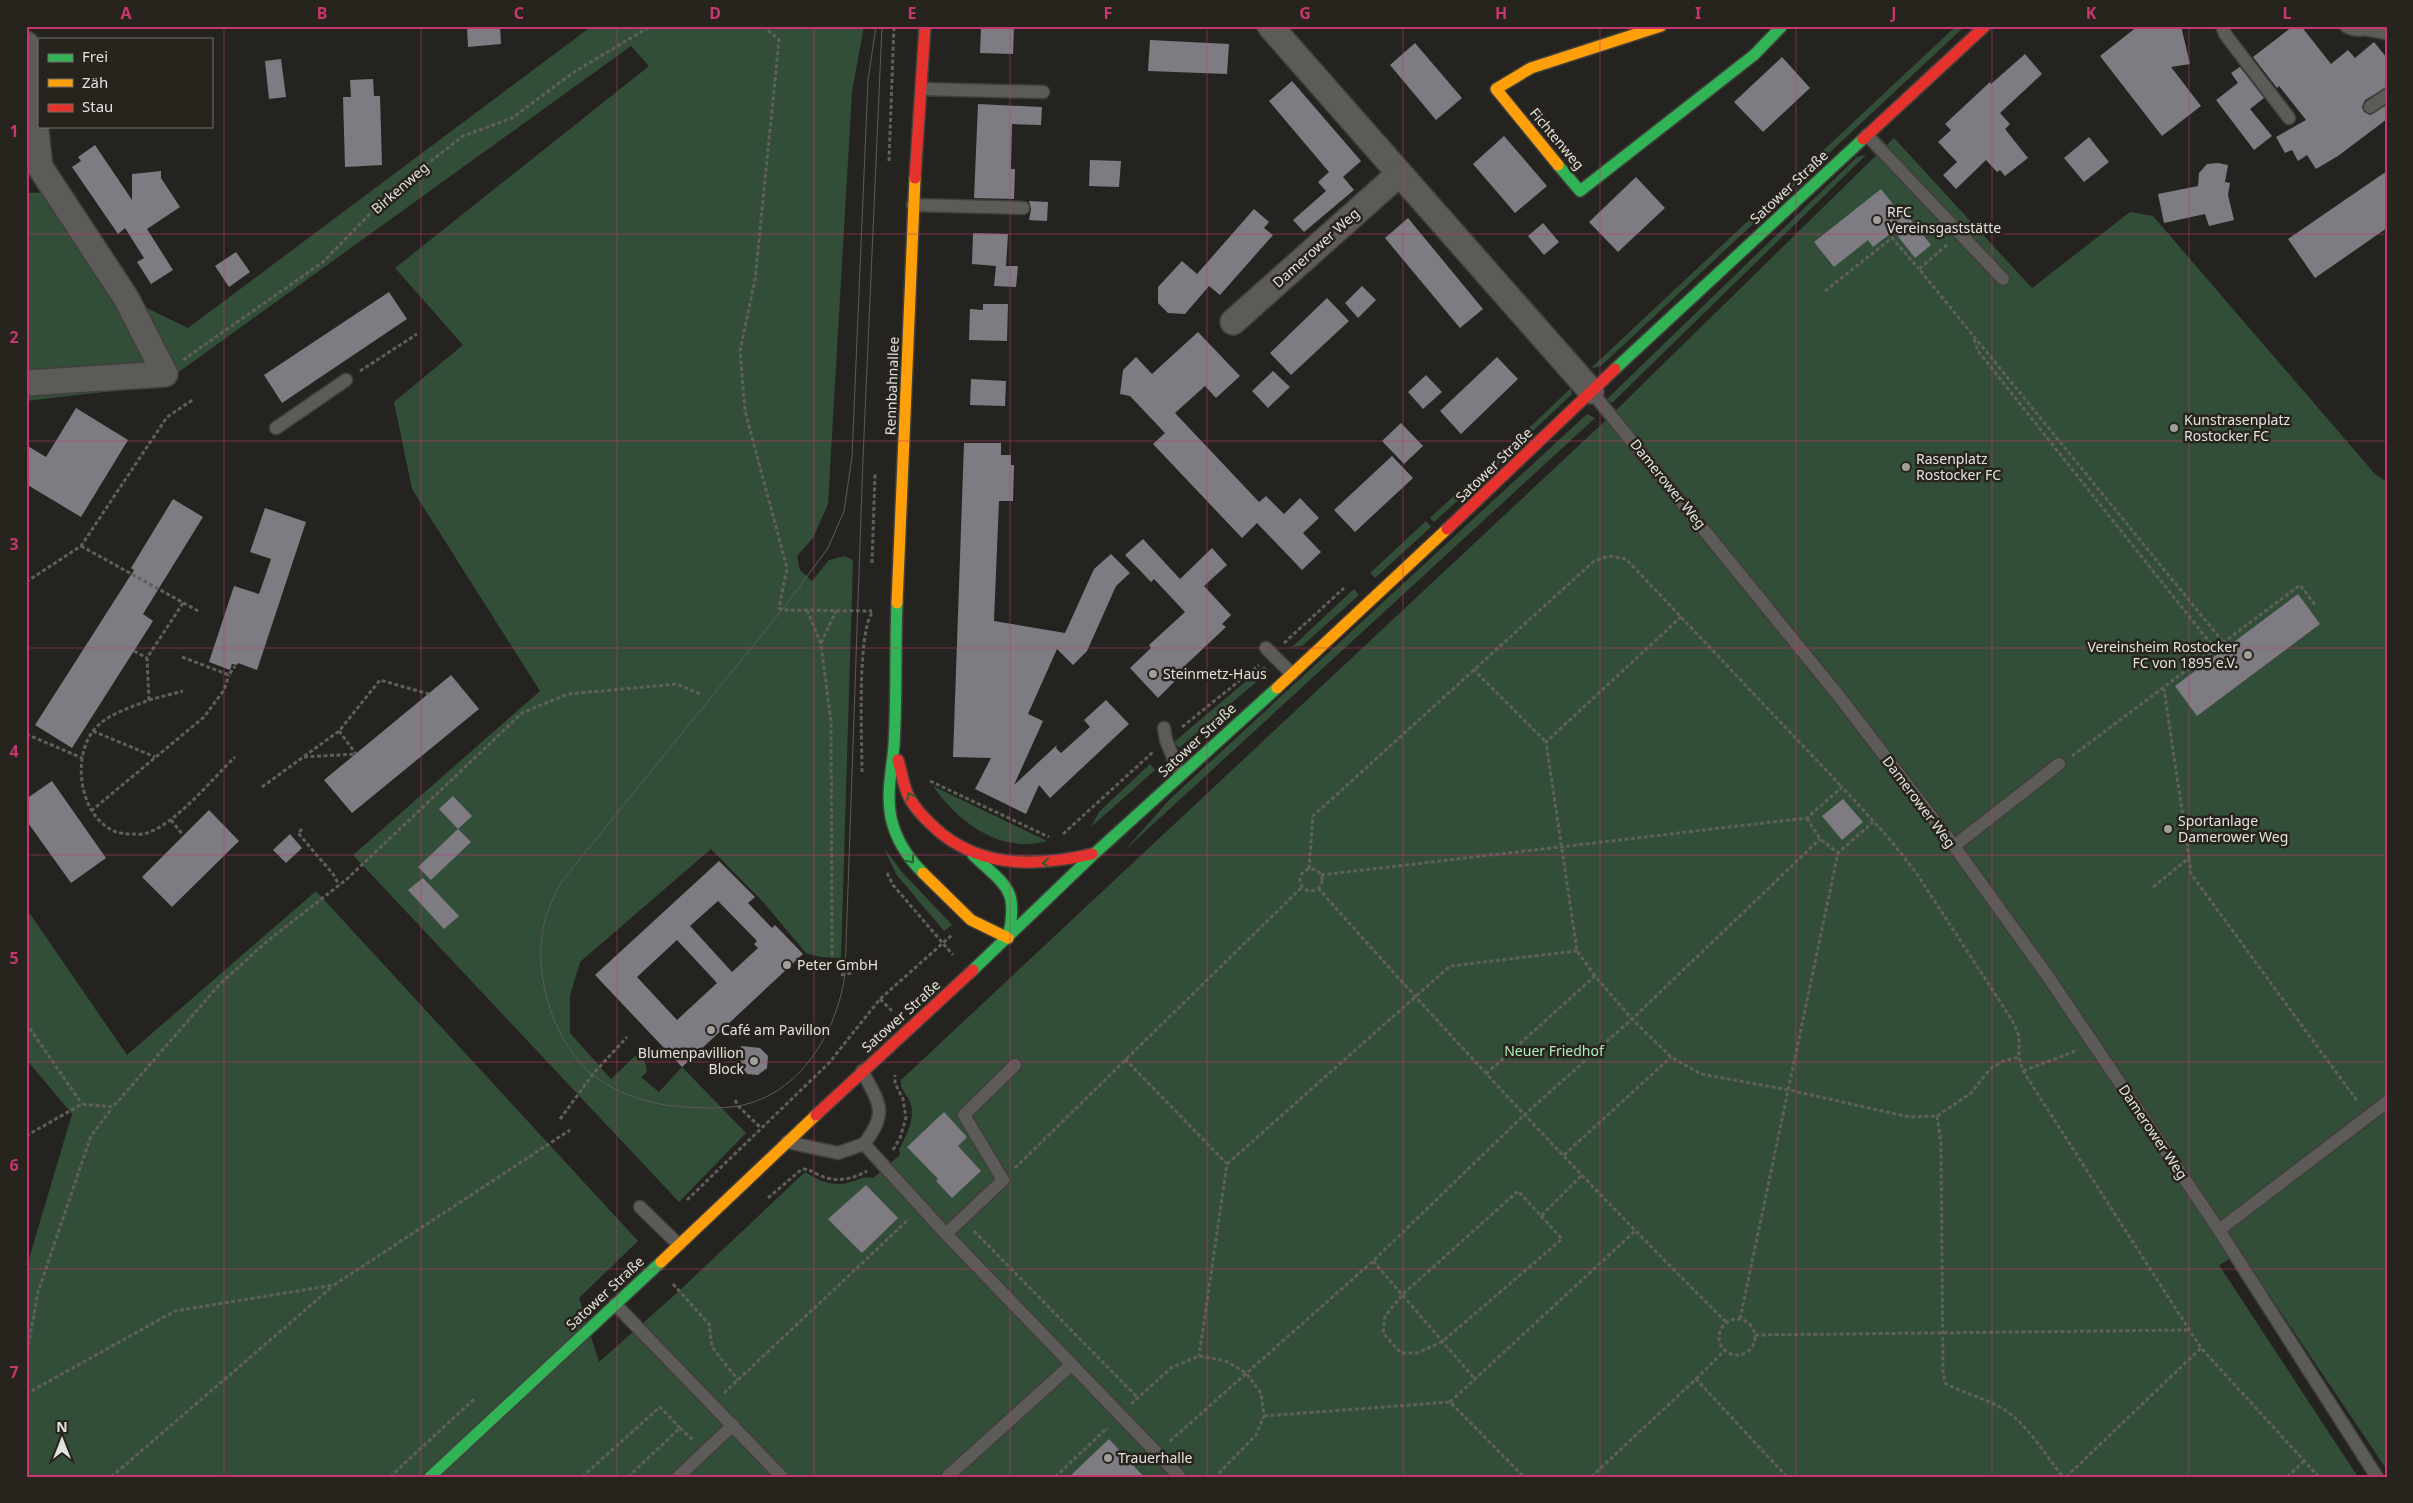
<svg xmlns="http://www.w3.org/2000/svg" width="2413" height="1503" viewBox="0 0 2413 1503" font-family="'Noto Sans',sans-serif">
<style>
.green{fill:#324e38}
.building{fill:#7e7b83;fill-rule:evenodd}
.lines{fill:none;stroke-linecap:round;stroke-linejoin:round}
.lane-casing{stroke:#413f3c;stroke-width:15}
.street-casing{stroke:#413f3c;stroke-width:28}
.fast-casing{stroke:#413f3c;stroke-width:14}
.slow-casing{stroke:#413f3c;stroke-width:14}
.jam-casing{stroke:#413f3c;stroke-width:14}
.path{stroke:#605f5b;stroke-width:3;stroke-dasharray:4 2.5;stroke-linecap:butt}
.lane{stroke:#5c5b58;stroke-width:12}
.street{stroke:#5c5b58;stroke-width:25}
.fast{stroke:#30b455;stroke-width:11}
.slow{stroke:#ff9f0a;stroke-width:11}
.jam{stroke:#e5322d;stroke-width:11}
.tram{stroke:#5c5b58;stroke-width:1}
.oneway{stroke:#2b5e33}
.grid{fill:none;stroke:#c7366f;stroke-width:1;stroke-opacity:0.55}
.poi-dot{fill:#a19f9b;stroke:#27241d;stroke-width:2}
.labels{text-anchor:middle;stroke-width:5;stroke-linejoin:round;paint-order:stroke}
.street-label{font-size:14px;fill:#e4e2de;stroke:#27241d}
.poi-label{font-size:14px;fill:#e4e2de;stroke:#27241d;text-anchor:start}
.park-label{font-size:14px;fill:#adeebb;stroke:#27241d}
.neatline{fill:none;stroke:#c7366f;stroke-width:2}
.grid-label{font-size:16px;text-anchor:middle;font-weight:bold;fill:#c7366f}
</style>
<rect width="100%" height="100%" fill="#25231f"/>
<!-- green -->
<g class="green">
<path d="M592,26H864L852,92L828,504L813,538L797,556L800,570L812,581L829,560L845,556L853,560L841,958L821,957L806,953L764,903L711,849L580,962L570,996V1033L611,1079L635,1056L642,1057L646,1065L647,1072L641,1077L659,1092L682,1067L746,1133L679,1202L353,855L540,691L412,489L394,402L463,345L395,268L649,66L631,46L169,379L148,387L26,401V193L54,192L126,298L188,328Z"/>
<path d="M1956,26H1965L1601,366L1591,368Z"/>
<path d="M1894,138L2032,288L2130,212L2153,216L2375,474L2387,482V1470L2241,1253L2219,1265L2358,1477H26V1269L72,1114L26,1059V908L127,1055L316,891L638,1241L579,1298L599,1362L679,1291L805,1172C821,1182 835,1188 854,1181C862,1178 865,1176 873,1178L900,1155L899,1149C906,1136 916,1119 910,1102C907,1094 899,1089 901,1080L1605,421Z"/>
<path d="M1866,155L1612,403L1607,399L1857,157Z"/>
<path d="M1571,388L1572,394L1496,466H1489Z"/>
<path d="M1587,414L1595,418L1125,850L1171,798Z"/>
<path d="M1470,481L1475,485L1434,522L1430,518Z"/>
<path d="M1426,521L1431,527L1375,578L1370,573Z"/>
<path d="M1354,589L1359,595L1302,646L1292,647Z"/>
<path d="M1264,666L1269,671L1179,748L1174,742Z"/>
<path d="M1150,764L1155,770L1091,827L1099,812Z"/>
<path d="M933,786L1047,841C1000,854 959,823 933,786Z"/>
<path d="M884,848L902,872L952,925L944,931L896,874Z"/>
</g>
<!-- building -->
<g class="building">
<path d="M467,26H500L501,44L468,47Z"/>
<path d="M981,26H1014L1013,54L980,53Z"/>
<path d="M2138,26H2181L2190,64L2171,67L2201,106L2162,136L2100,56Z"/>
<path d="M2293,26H2301L2331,64L2348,50L2355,58L2374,42L2387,58V87L2365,100L2362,107L2364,112L2370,115L2387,105V119L2338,156L2316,169L2307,155L2298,161L2292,150L2285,153L2276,137L2306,120L2279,86L2277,88L2253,57Z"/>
<path d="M1150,40L1229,44L1227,74L1148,71Z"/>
<path d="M1415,43L1462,98L1436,120L1390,65Z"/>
<path d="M2025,54L2042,74L2000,113L2010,124L2005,129L2028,158L2005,176L2000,170L1997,172L1986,160L1956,189L1943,175L1957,162L1938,142L1951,130L1945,124L1990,82L1991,84Z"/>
<path d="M1782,57L1810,88L1763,132L1734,102Z"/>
<path d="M281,59L286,97L269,99L265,61Z"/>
<path d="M2240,67L2264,98L2250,109L2272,136L2254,150L2216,100L2238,83L2231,73Z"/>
<path d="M373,79L374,96H380L382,165L345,167L343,97H351L350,80Z"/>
<path d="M1292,81L1361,161L1343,177L1354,190L1304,232L1293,220L1326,191L1318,182L1329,172L1269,101Z"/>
<path d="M978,104L1042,107L1041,125L1012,124L1011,169H1015L1014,199L974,198Z"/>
<path d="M1504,136L1547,186L1515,213L1473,164Z"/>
<path d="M2089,137L2109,162L2084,182L2064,158Z"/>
<path d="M95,145L132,200V174L161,171V178L180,207L147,229L173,270L151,284L137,262L144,258L125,228L118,234L72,167L81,161L78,157Z"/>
<path d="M1090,160L1121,161L1119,187L1089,186Z"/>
<path d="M2218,163L2228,165L2225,182L2230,183L2228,195L2234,220L2209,226L2205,214L2164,223L2158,194L2198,186L2199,173L2207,164Z"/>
<path d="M2387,171V228L2315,278L2288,239Z"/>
<path d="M1636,177L1665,208L1618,252L1589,222Z"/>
<path d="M1881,189L1896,208L1899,205L1931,245L1915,258L1894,231L1873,247L1868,240L1834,267L1814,242Z"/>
<path d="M1029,201L1048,202L1047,221L1029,220L1031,209Z"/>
<path d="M1254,209L1269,222L1264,228L1273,235L1220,295L1209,286L1185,314L1168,313L1158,303V287L1182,261L1197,274Z"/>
<path d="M1408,218L1483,309L1460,328L1385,238Z"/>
<path d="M1543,223L1559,242L1544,255L1528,236Z"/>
<path d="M973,233L1008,234L1006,266H1018L1016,287L994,286L996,266L972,264Z"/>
<path d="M236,252L250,272L229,287L215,266Z"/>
<path d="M1362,286L1376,300L1358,318L1345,303Z"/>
<path d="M389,292L407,319L282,403L264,375Z"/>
<path d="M1327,298L1349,321L1291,375L1270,353Z"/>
<path d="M983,304H1008L1007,341L969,340L970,309L983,310Z"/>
<path d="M1198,332L1240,376L1216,398L1205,386L1175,413L1259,502L1266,496L1284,514L1300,498L1319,518L1303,533L1321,552L1302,570L1257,523L1242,538L1153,444L1165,433L1130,396L1120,394L1123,370L1136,357L1152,374Z"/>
<path d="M1497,357L1518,379L1461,434L1440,411Z"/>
<path d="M1273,371L1290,387L1268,408L1252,391Z"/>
<path d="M1426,375L1442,392L1423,409L1408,392Z"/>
<path d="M971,379L1006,381L1005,406L970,405Z"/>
<path d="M76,408L128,440L81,517L26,484V445L46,457Z"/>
<path d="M1401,423L1423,446L1404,464L1382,441Z"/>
<path d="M964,443H1001V455H1011V465H1014L1013,501H999L994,621L1065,633L1094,569L1111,554L1130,573L1116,586L1087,651L1073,665L1057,649L1028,714L1043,721L1014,785L1057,745L1056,748L1061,753L1090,727L1084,720L1106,700L1129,724L1050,798L1039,785L1026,814L975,789L991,758L953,757Z"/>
<path d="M1392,456L1413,478L1355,532L1334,510Z"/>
<path d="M173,499L203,517L143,614L153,621L72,748L35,725L134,570L131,568Z"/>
<path d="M265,508L306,522L257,670L238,663L237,665L232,664L230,670L209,662L234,586L259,594L271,559L250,552Z"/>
<path d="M1143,539L1180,579L1212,548L1227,565L1204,586L1231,615L1222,624L1226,627L1174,676L1177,679L1158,698L1130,668L1151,648L1149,645L1185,612L1154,579L1151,582L1125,555Z"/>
<path d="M2298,594L2320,624L2197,716L2175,686Z"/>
<path d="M451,675L479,709L352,813L324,780Z"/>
<path d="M52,781L106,858L71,883L26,820V799Z"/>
<path d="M453,796L472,816L458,829L439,809Z"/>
<path d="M1843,799L1863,822L1842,840L1822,816Z"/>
<path d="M209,810L239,841L172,907L142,877Z"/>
<path d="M458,829L471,842L431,880L418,867Z"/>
<path d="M290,834L302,848L286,863L273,850Z"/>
<path d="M719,861L755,897L748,903L772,928L775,925L803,954L682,1067L595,975ZM718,901L757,941L754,944L758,948L732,972L690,926ZM677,940L717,983L677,1020L637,977Z"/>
<path d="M423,878L459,916L444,929L408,890Z"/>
<path d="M741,1046L760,1048L768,1056L767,1068L758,1075L747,1074L740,1065Z"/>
<path d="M944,1112L967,1137L958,1146L981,1171L952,1198L936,1181L938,1179L907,1147Z"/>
<path d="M866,1185L898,1218L862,1253L828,1219Z"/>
<path d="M1109,1439L1144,1477H1069Z"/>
</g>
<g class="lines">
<!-- lane casing -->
<g class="lane-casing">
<g id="lane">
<path d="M2222,26L2225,34L2289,118"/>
<path d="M2346,26C2356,32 2367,30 2377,26"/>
<path d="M2369,30L2387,33"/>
<path d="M922,89L1043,92"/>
<path d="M2370,107L2387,95"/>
<path d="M1867,135L2003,279"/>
<path d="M913,205L1023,208"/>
<path d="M1591,391L1838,695L1954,846L2047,975L2219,1230L2377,1477"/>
<path d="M276,428L346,380"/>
<path d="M1266,648L1292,674"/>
<path d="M1164,728L1166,740L1180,775"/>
<path d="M1954,846L2059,764"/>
<path d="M862,1071C879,1103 889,1112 864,1144L946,1234L1180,1477"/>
<path d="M787,1142L838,1153L864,1144"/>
<path d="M640,1207L679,1245"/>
<path d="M2219,1230L2387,1102"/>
<path d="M946,1234L1003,1180L964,1115L1015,1065"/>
<path d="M615,1304L782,1477"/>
<path d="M678,1477L733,1425"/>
<path d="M947,1477L1071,1365"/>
</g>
</g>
<!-- street casing -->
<g class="street-casing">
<g id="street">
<path d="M1270,26L1591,391"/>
<path d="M26,44L40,167L126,298L165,374L26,383"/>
<path d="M1233,322L1399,174"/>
</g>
</g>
<!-- fast casing -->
<g class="fast-casing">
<g id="fast">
<path d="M1558,165L1580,191L1754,55L1782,26"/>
<path d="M1615,369L1863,139"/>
<path d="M897,603C895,650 897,698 894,745C892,770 886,793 891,818C896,840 908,858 923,873"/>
<path d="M973,855C1007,887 1019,889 1008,938"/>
<path d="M973,970L1094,854L1277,688"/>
<path d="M430,1477L661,1262"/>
</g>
</g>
<!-- slow casing -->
<g class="slow-casing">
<g id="slow">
<path d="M1558,165L1496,89L1531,68L1661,26"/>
<path d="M897,603L915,178"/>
<path d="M1277,688L1447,529"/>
<path d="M923,873L971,920L1008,938"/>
<path d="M661,1262L816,1115"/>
</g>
</g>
<!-- jam casing -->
<g class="jam-casing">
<g id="jam">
<path d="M1863,139L1985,26"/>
<path d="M915,178L925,26"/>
<path d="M1447,529L1615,369"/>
<path d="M898,760C902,772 903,786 909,797C916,811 929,823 942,834C987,869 1039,866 1092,854"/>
<path d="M816,1115L973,970"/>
</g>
</g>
<!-- path -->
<g class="path">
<path d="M763,26L779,40L755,280L740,351L745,411L787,568L779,608L782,610L872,611"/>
<path d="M889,161L894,26"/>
<path d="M1947,245L1919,269L2224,643"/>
<path d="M1825,291L1892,238L1919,269"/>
<path d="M1974,339L1978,351L2215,649"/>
<path d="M183,360L323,262L390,193L463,136L512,118L574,72L651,26"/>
<path d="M360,371L417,334"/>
<path d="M81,546L200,612"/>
<path d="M872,563L875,474"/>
<path d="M26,582L81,546L167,417L194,399"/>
<path d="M183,603L147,658L149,700C130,708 106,714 93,731C68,764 84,836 132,834C136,834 142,835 147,833C177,823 212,779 235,757"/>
<path d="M807,610L821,644L831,722L832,958"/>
<path d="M821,643L836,611"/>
<path d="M1284,643L1344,588"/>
<path d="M134,651L147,658"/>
<path d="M182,657L229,675L235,666"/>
<path d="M1473,669L1546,742"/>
<path d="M149,700L183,691"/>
<path d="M1182,727L1259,665"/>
<path d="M93,731L155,757"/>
<path d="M339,731L356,754"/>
<path d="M26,734L82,758"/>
<path d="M2072,756L2300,585L2316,606"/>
<path d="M304,757L356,754"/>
<path d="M862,772C862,740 857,635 872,613"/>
<path d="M930,781L1049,837"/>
<path d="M262,787L339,731L380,680L429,694"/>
<path d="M91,811L204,717L224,690L229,675"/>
<path d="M1807,818L1820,839L1838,853"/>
<path d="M171,820L183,835"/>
<path d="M302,829L298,833L333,874L339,885"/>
<path d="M1063,834L1153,752"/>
<path d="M2189,858L2191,874L2358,1102"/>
<path d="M1309,869L1313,816L1594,561L1609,556L1626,559L1842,787"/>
<circle cx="1311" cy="880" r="11"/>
<path d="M887,873L893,885L953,955"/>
<path d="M1321,875L1807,818L1842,787L1887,836L1917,874L2012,1020L2019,1036V1057L2023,1071L2201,1348L2319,1477"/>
<path d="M2153,887L2189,858L2164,689"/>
<path d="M1318,888C1450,1037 1585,1182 1726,1322"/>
<path d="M841,975L852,973"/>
<path d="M1595,976L1577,951L1546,742L1682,616"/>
<path d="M880,999L891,1010L893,1008"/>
<path d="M26,1023L82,1104"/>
<path d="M1125,1059L1227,1164L1199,1356"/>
<path d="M2023,1071L2078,1050"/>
<path d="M1486,1074L1595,976L1632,1019L1671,1057L1701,1074L1789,1090L1909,1117L1937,1116L1971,1093L1990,1069L2003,1061L2019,1057"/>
<path d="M735,1100L738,1106L761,1128"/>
<path d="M1937,1116L1941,1142L1943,1372L1946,1384C1965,1394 1985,1398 2003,1409C2028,1424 2045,1455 2063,1477"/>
<path d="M560,1119L593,1074L627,1037"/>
<path d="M26,1136L82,1104L113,1107L219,985L265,943L347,879L522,713L568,694L677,684L700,694"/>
<path d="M893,1150L900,1138L906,1118L903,1099L895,1083V1075"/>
<path d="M1564,1155L1671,1057"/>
<path d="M1227,1164L1450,966L1577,951"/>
<path d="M1015,1168L1302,887"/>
<path d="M768,1198L802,1169C808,1169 811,1171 817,1174C834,1183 851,1180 867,1171"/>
<path d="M687,1200L829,1063L880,999L952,935"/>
<path d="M1541,1216L1562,1239L1443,1341L1418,1353H1401L1383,1333L1385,1316L1403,1294L1518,1191L1541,1216L1582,1175"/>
<path d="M974,1231L1138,1398"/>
<path d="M1373,1261L1474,1378"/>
<path d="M673,1284L709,1324L712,1347L738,1380"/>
<circle cx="1737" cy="1337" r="18"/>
<path d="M1740,1319L1838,853L1873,822"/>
<path d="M1755,1335L2189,1330"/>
<path d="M26,1358L38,1292L91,1136L112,1108"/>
<path d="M1696,1379L1725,1350"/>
<path d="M724,1393L909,1219"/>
<path d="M26,1394L175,1311L334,1285L570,1130"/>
<path d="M1450,1402L1635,1231"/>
<path d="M1131,1404L1171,1368L1199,1356L1226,1361L1246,1373L1261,1393L1264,1416L1256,1435L1215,1477"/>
<path d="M1264,1416L1450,1402L1524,1477"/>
<path d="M1170,1441L1373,1261L1524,1115L1632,1019L1820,839"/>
<path d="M111,1477L333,1286"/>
<path d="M390,1477L474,1399"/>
<path d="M582,1477L660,1407L680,1428"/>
<path d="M628,1477L680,1428L694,1441"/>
<path d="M1055,1477L1107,1428L1108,1429"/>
<path d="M1591,1477L1696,1379L1787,1477"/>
<path d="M2066,1477L2201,1348"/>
<path d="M2287,1477L2304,1461"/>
</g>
<!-- lane -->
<use href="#lane" class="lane"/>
<!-- street -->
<use href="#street" class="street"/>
<!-- fast -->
<use href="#fast" class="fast"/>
<!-- slow -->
<use href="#slow" class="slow"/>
<!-- jam -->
<use href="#jam" class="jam"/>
<!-- tram -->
<path class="tram" d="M876,26L868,80L852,457L844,511L828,548L782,610L562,881C554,897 545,913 543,930C534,979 554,1043 593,1075C620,1096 655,1106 688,1107C704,1108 722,1109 738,1106C800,1095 837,1032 845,974L863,458L882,26"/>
</g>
<!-- one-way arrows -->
<defs><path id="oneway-chevron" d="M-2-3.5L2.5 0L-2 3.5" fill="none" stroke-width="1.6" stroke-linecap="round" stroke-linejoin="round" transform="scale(1.25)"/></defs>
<g class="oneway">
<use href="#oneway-chevron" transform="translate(910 796) rotate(-115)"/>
<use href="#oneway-chevron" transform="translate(911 860) rotate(53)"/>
<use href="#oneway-chevron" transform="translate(1046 863) rotate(175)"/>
</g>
<!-- grid -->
<path class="grid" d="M224,26V1477M421,26V1477M617,26V1477M814,26V1477M1010,26V1477M1207,26V1477M1403,26V1477M1600,26V1477M1796,26V1477M1992,26V1477M2189,26V1477M26,234H2387M26,441H2387M26,648H2387M26,855H2387M26,1062H2387M26,1269H2387"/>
<!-- markers -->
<g class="poi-dot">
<circle cx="1877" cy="220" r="5"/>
<circle cx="2174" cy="428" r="5"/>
<circle cx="1906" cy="467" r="5"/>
<circle cx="2248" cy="655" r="5"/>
<circle cx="1153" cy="674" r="5"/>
<circle cx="2168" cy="829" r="5"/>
<circle cx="787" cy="965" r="5"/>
<circle cx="711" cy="1030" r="5"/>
<circle cx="754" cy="1061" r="5"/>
<circle cx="1108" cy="1458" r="5"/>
</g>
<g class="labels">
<!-- street labels -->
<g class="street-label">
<text transform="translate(1557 139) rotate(50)" y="5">Fichtenweg</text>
<text transform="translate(1789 187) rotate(-43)" y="5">Satower Straße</text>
<text transform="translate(400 188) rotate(-41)" y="5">Birkenweg</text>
<text transform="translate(1316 248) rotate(-42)" y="5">Damerower Weg</text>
<text transform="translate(892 386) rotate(-88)" y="5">Rennbahnallee</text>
<text transform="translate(1494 465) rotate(-44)" y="5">Satower Straße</text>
<text transform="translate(1668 484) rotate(51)" y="5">Damerower Weg</text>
<text transform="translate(1197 740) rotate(-43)" y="5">Satower Straße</text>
<text transform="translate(1919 802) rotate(53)" y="5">Damerower Weg</text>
<text transform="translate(901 1016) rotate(-42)" y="5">Satower Straße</text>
<text transform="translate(2153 1132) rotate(56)" y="5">Damerower Weg</text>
<text transform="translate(605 1293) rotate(-43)" y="5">Satower Straße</text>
</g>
<!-- poi labels -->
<g class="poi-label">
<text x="1887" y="217">RFC<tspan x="1887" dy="16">Vereinsgaststätte</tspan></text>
<text x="2184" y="425">Kunstrasenplatz<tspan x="2184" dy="16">Rostocker FC</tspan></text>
<text x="1916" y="464">Rasenplatz<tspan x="1916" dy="16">Rostocker FC</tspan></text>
<text x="2238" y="652" text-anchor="end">Vereinsheim Rostocker<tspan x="2238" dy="16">FC von 1895 e.V.</tspan></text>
<text x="1163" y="679">Steinmetz-Haus</text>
<text x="2178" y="826">Sportanlage<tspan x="2178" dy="16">Damerower Weg</tspan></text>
<text x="797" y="970">Peter GmbH</text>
<text x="721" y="1035">Café am Pavillon</text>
<text x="744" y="1058" text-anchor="end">Blumenpavillion<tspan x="744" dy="16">Block</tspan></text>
<text x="1118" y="1463">Trauerhalle</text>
</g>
<!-- park labels -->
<g class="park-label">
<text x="1554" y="1056">Neuer Friedhof</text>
</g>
</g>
<!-- border -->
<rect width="2413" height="1503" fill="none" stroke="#27241d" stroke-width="55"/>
<!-- legend -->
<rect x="38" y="38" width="175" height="90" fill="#27241d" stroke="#73706a"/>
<rect x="48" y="54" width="25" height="8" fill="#30b455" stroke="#73706a"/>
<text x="82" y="62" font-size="15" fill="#e4e2de">Frei</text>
<rect x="48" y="79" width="25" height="8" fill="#ff9f0a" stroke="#73706a"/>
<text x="82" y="88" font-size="15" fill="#e4e2de">Zäh</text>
<rect x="48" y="104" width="25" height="8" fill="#e5322d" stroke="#73706a"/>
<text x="82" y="112" font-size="15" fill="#e4e2de">Stau</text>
<!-- north arrow -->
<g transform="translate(62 1440)" stroke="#27241d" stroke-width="4" paint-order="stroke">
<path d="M0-4L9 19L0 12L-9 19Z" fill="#e4e2de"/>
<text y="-8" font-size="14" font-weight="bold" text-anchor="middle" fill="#e4e2de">N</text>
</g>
<rect x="28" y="28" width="2358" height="1448" class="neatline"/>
<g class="grid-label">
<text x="126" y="19">A</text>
<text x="322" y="19">B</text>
<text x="519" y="19">C</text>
<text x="715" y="19">D</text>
<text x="912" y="19">E</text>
<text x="1108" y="19">F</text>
<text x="1305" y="19">G</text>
<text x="1501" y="19">H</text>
<text x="1698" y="19">I</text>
<text x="1894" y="19">J</text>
<text x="2091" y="19">K</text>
<text x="2287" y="19">L</text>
<text x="14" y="137">1</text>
<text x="14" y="343">2</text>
<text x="14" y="550">3</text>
<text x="14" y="757">4</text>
<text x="14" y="964">5</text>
<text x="14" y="1171">6</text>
<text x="14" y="1378">7</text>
</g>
</svg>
